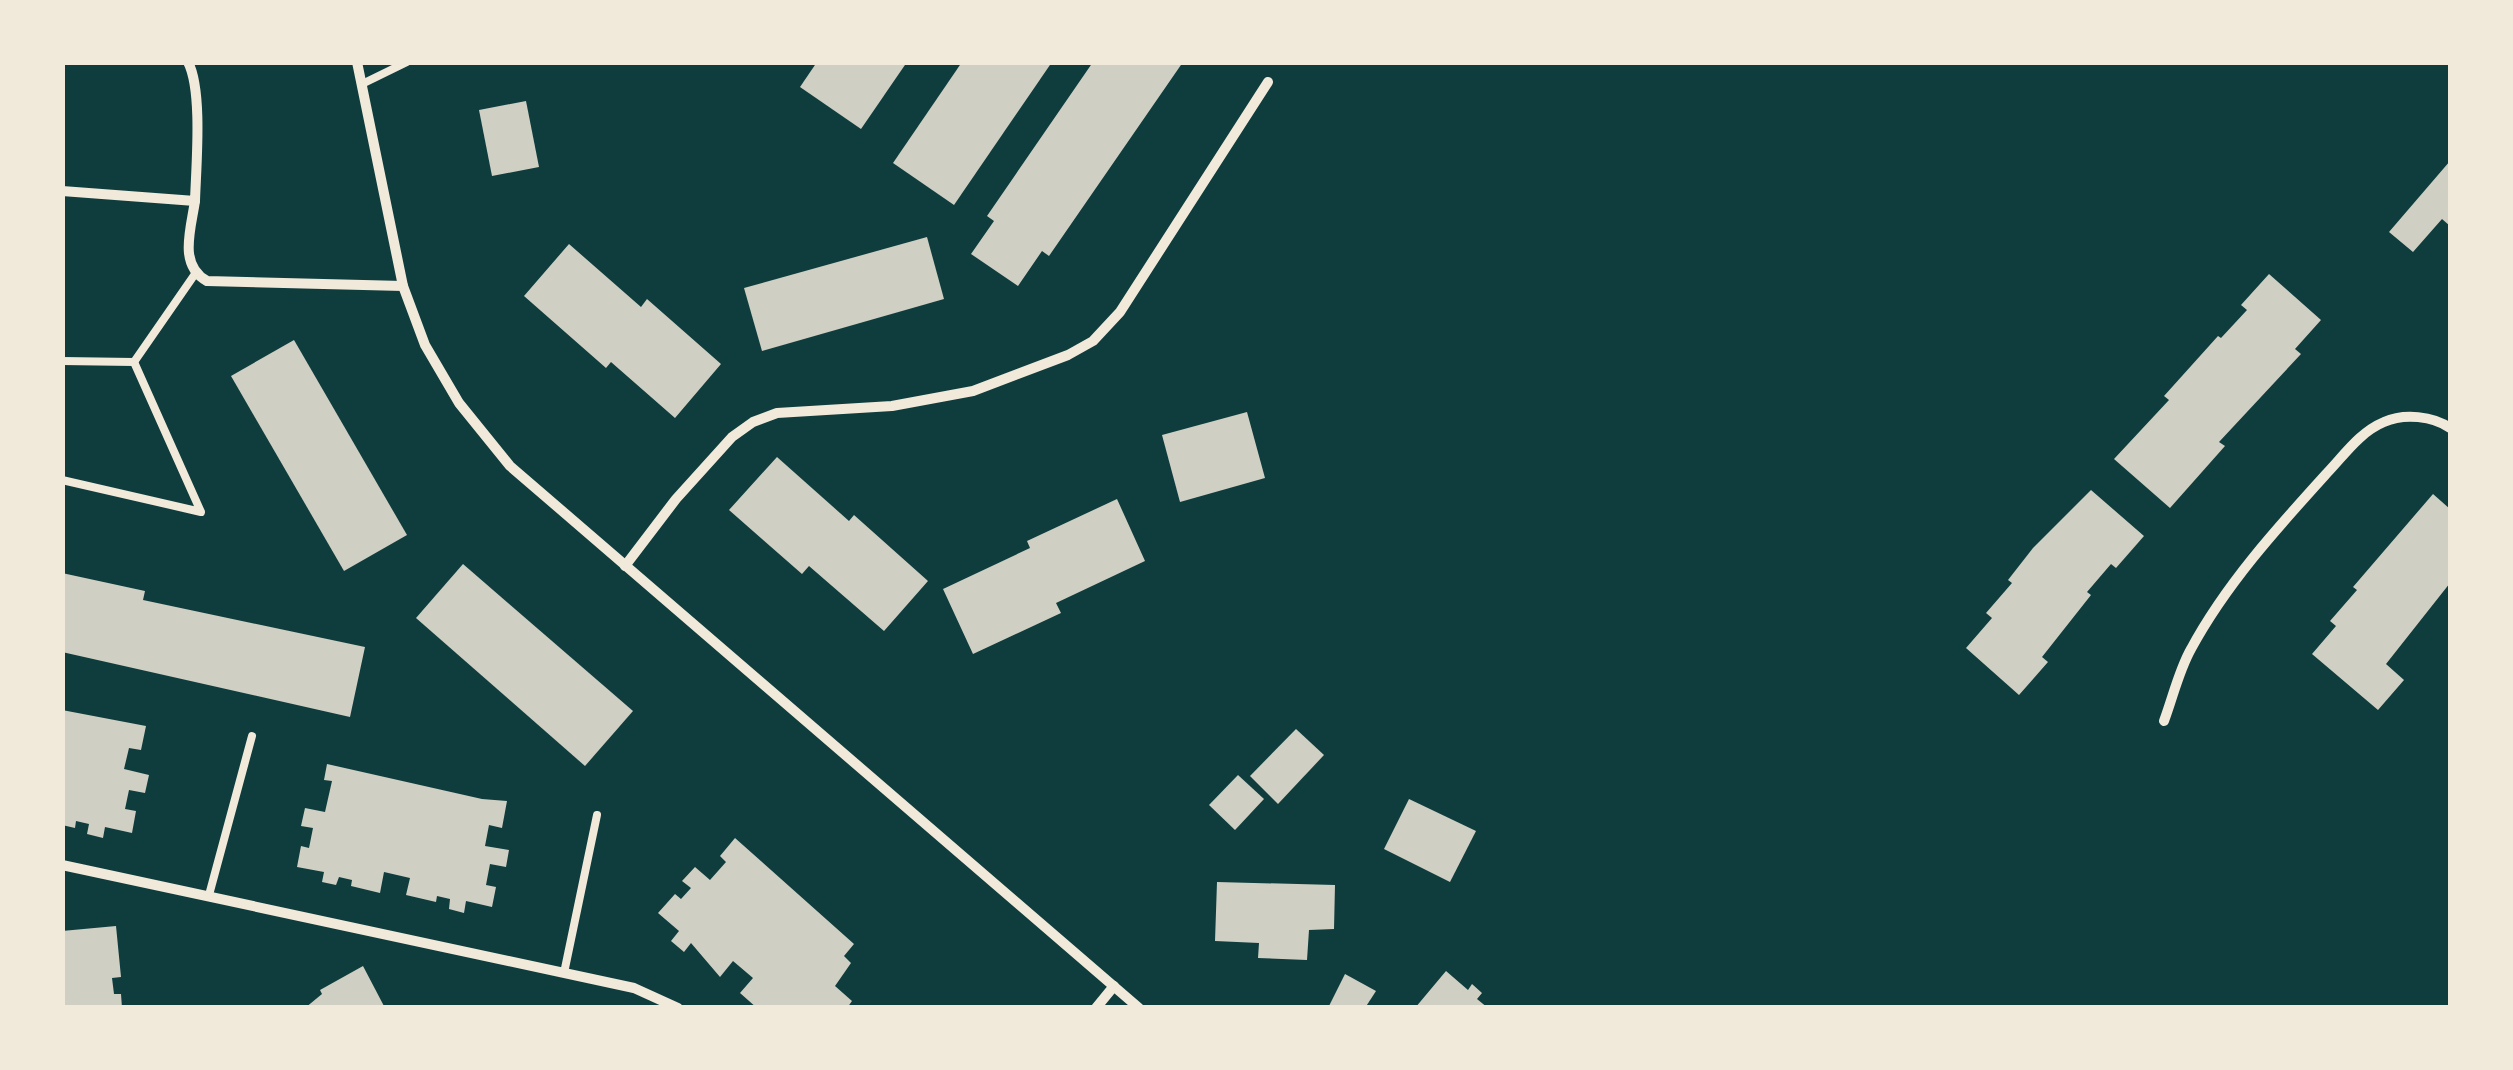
<svg xmlns="http://www.w3.org/2000/svg" width="2513" height="1070" viewBox="0 0 2513 1070" font-family="'Archivo Narrow',sans-serif">
<style>
.building{fill:#cfcfc3}
.lines{fill:none;stroke-linecap:round;stroke-linejoin:round}
.service{stroke:#f1e9da;stroke-width:8}
.minor{stroke:#f1e9da;stroke-width:10}
</style>
<rect width="100%" height="100%" fill="#0f3d3e"/>
<!-- building -->
<g class="building">
<path d="M817,62H907L861,129L800,87Z"/>
<path d="M962,62H1052L954,205L893,163Z"/>
<path d="M1093,62H1183L1049,256L1042,251L1018,286L971,254L994,221L987,216Z"/>
<path d="M526,101L539,167L492,176L479,110Z"/>
<path d="M2450,161V226L2442,219L2413,252L2389,232Z"/>
<path d="M927,237L944,299L762,351L744,288Z"/>
<path d="M569,244L641,307L647,299L721,364L675,418L611,362L606,368L524,296Z"/>
<path d="M2269,274L2321,320L2295,349L2301,354L2219,442L2225,446L2170,508L2114,459L2169,400L2164,396L2218,336L2221,338L2247,310L2241,305Z"/>
<path d="M294,340L407,535L344,571L231,376Z"/>
<path d="M1247,412L1265,478L1180,502L1162,435Z"/>
<path d="M777,457L849,521L854,515L928,581L884,631L809,566L802,574L729,510Z"/>
<path d="M2091,490L2144,536L2116,568L2111,564L2087,592L2091,595L2042,657L2048,662L2019,695L1966,648L1992,618L1986,613L2012,583L2008,580L2033,548Z"/>
<path d="M2433,494L2450,509V583L2386,664L2404,680L2378,710L2312,654L2336,626L2330,621L2357,590L2353,587Z"/>
<path d="M1117,499L1145,561L1056,603L1061,613L973,654L943,589L1030,548L1027,541Z"/>
<path d="M463,564L633,711L585,766L416,618Z"/>
<path d="M62,573L145,591L143,600L365,647L350,717L62,652Z"/>
<path d="M62,710L146,726L141,750L129,748L124,769L149,775L145,793L129,790L125,809L136,811L132,833L105,827L103,838L87,834L89,824L76,821L75,828L62,825Z"/>
<path d="M1296,729L1324,755L1278,804L1250,776Z"/>
<path d="M327,764L482,799L507,801L502,828L489,825L485,846L509,850L506,867L490,864L486,885L496,887L492,907L466,901L464,913L449,909L450,899L437,896L436,902L406,895L410,878L384,872L380,893L351,886L352,880L339,877L336,885L322,882L324,872L297,867L301,846L309,848L313,828L301,826L305,808L325,812L332,781L324,780Z"/>
<path d="M1238,775L1264,799L1235,830L1209,805Z"/>
<path d="M1409,799L1476,831L1450,882L1384,849Z"/>
<path d="M735,838L854,944L844,956L851,963L835,986L852,1001L847,1008H757L740,993L753,978L733,961L720,977L691,943L684,952L671,941L679,931L658,913L675,894L681,899L691,888L682,881L695,867L710,880L726,862L720,856Z"/>
<path d="M1217,882L1335,885L1334,929L1309,930L1307,960L1258,958L1259,943L1215,941Z"/>
<path d="M116,926L121,977L112,978L114,994H121L122,1008H62V931Z"/>
<path d="M363,966L385,1008H305L322,994L320,990Z"/>
<path d="M1446,971L1468,990L1472,984L1482,993L1477,999L1488,1008H1415Z"/>
<path d="M1345,974L1376,991L1365,1008H1328Z"/>
</g>
<g class="lines">
<!-- service -->
<g class="service">
<path d="M362,84L407,62"/>
<path d="M62,361L134,362"/>
<path d="M134,362L195,274"/>
<path d="M62,480L201,512L134,362"/>
<path d="M209,895L252,736"/>
<path d="M564,973L597,815"/>
</g>
<!-- minor -->
<g class="minor">
<path d="M357,62L403,286L425,345L459,403L510,466L1139,1008"/>
<path d="M62,191L195,201C196,167 203,91 188,62"/>
<path d="M195,201C191,229 178,265 207,281L403,286"/>
<path d="M625,566L676,499L732,437L753,422L777,413L892,406L973,391L1068,355L1093,341L1120,312L1268,82"/>
<path d="M2164,721C2173,697 2179,670 2191,649C2226,584 2278,527 2327,473C2345,454 2360,432 2384,422C2404,413 2433,416 2450,428"/>
<path d="M62,865L634,988L678,1008"/>
<path d="M1096,1008L1114,986"/>
</g>
</g>
<!-- border -->
<rect width="2513" height="1070" fill="none" stroke="#f1e9da" stroke-width="130"/>
</svg>
